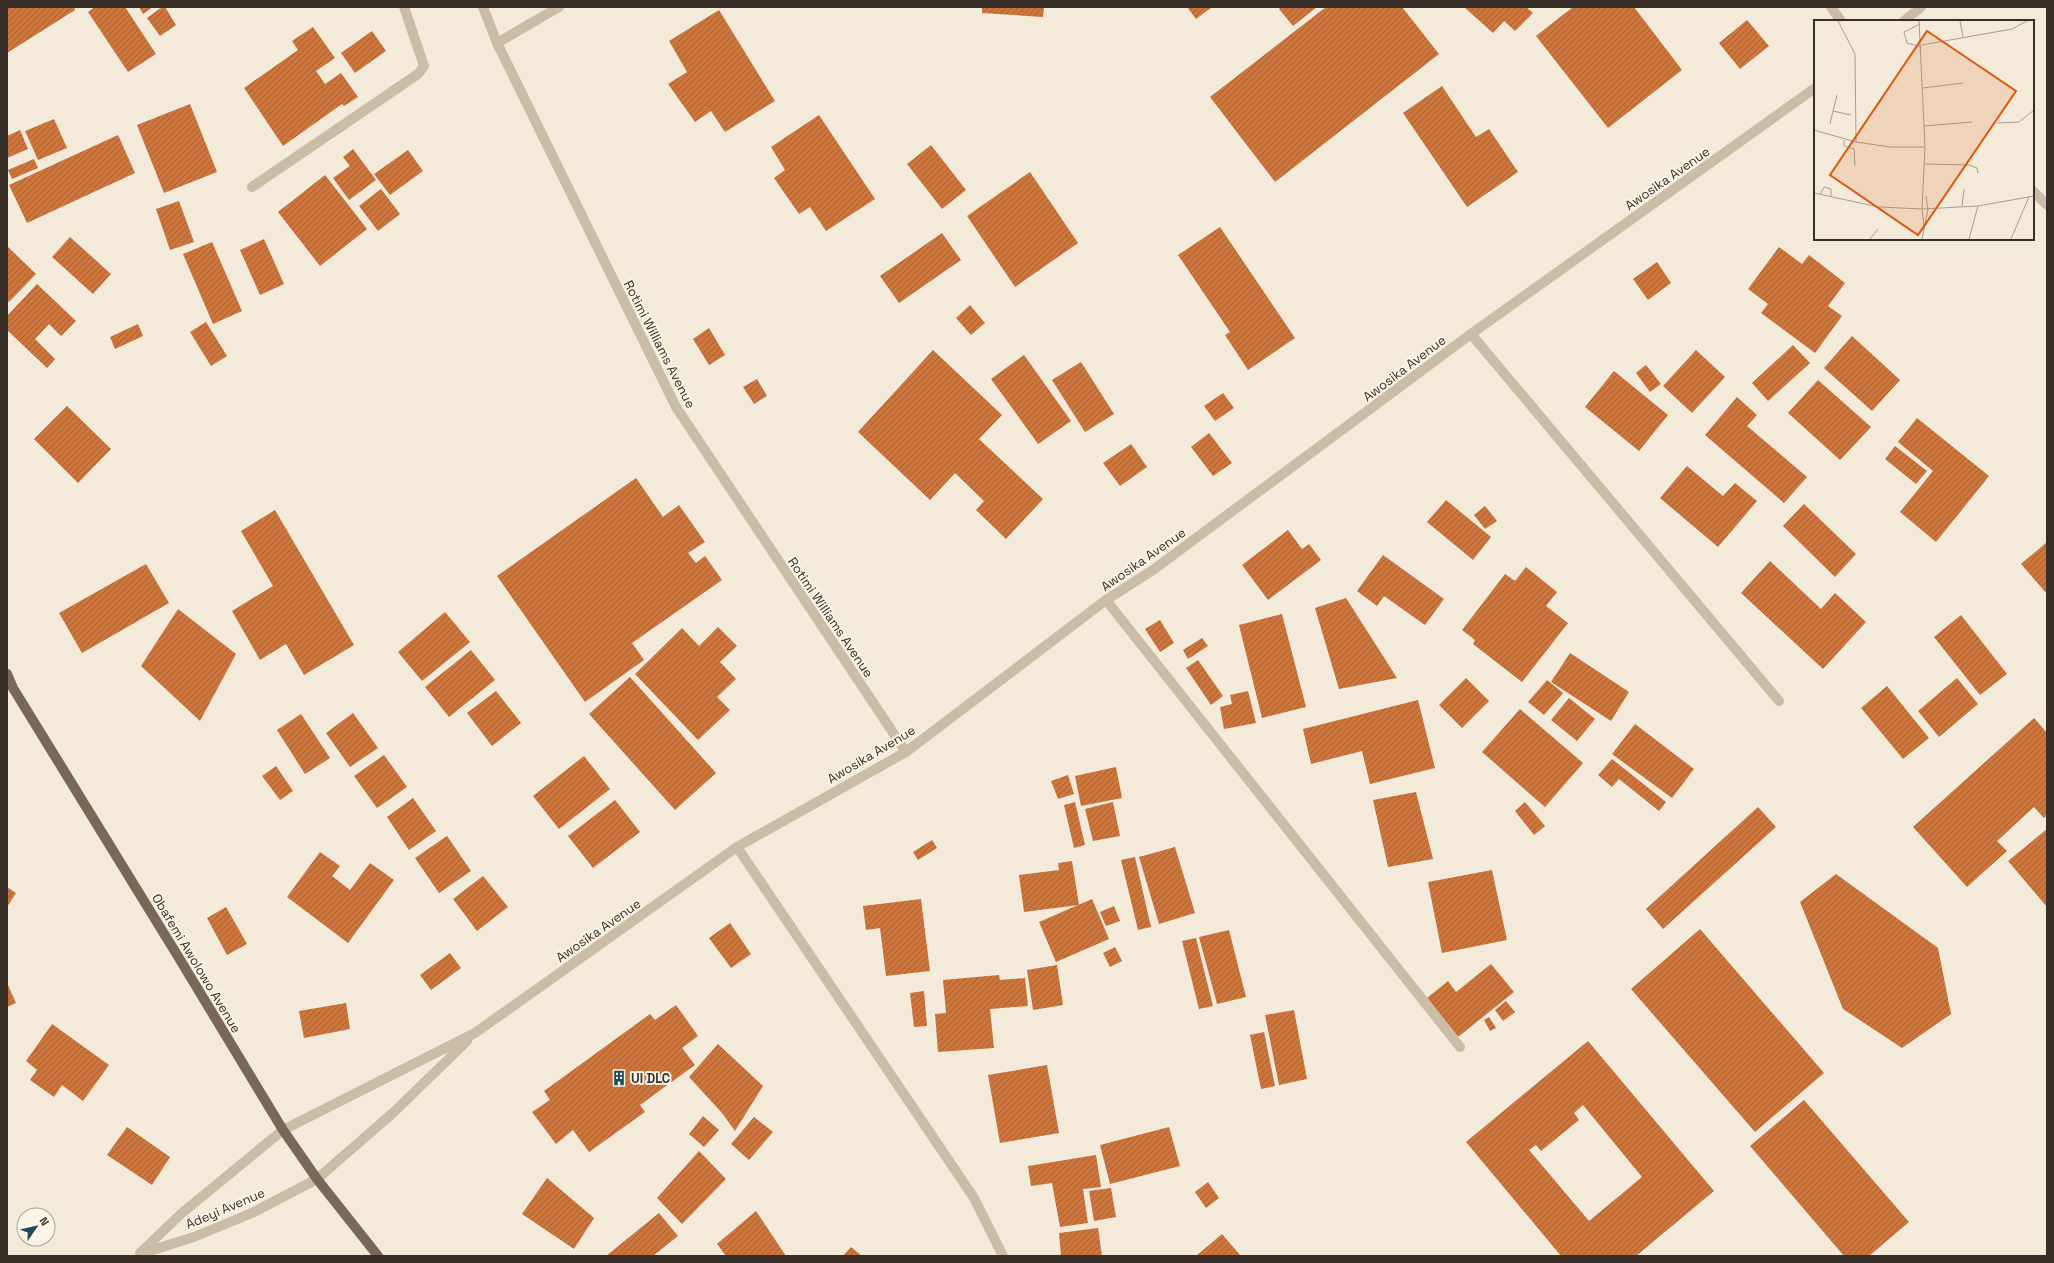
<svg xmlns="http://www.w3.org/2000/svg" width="2054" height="1263" viewBox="0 0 2054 1263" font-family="'Space Grotesk',sans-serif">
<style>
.building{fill:url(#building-hatch);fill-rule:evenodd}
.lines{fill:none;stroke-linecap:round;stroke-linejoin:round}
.minor{stroke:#cbbca5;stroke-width:10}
.major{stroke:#796757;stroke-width:10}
.labels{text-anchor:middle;stroke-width:4;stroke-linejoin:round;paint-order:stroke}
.street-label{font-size:13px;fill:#372e27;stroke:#faf4e6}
.poi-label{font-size:13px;font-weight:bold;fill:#372e27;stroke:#faf4e6;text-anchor:start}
.inset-road{fill:none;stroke:#a89f92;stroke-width:1}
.view{fill:#df570d;fill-opacity:0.15;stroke:#df570d;stroke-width:2}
.inset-edge{fill:none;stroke:#372e27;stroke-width:2}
</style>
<defs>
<pattern id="building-hatch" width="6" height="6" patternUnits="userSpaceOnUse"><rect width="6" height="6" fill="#cb753f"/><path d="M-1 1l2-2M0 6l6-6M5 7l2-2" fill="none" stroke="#a66035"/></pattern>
</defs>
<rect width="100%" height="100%" fill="#f3eada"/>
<!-- building -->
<g class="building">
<path d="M7,7H74L75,10L7,53Z"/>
<path d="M95,7H125L156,54L128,72L88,12Z"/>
<path d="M139,7H153L143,14Z"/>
<path d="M162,7H165L176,25L160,36L147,18Z"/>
<path d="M982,7H1044L1043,17L982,13Z"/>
<path d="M1187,7H1212L1196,19Z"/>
<path d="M1281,7H1317L1293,26L1279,9Z"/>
<path d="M1326,7H1402L1439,54L1275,182L1210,97Z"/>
<path d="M1464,7H1526L1533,13L1515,31L1504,21L1493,33Z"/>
<path d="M1573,7H1634L1682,70L1608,128L1536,36Z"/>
<path d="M719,10L775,101L725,132L711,111L695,122L668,84L687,72L669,41Z"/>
<path d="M1747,20L1769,46L1740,69L1719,43Z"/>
<path d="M313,27L335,58L316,71L325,84L341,73L358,97L344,106L342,104L283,146L244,88L298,50L292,41Z"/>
<path d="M372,31L386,51L355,73L341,53Z"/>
<path d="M1442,86L1476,137L1489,129L1518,172L1467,207L1403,113Z"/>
<path d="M190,104L217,172L164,193L137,125Z"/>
<path d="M819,115L875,199L826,231L810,207L799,214L774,178L785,170L771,147Z"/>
<path d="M54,119L67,148L38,160L25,131Z"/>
<path d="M20,130L28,149L7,158V136Z"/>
<path d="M118,135L135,173L27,223L9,185Z"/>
<path d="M931,145L966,190L942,209L907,164Z"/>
<path d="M353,149L376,180L349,200L333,178L350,166L343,157Z"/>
<path d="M408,150L423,171L390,195L374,174Z"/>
<path d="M34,159L38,168L12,179L8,170Z"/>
<path d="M1030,172L1078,243L1015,287L967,216Z"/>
<path d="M325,175L367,229L320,266L278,212Z"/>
<path d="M381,189L400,214L378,231L359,206Z"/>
<path d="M179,201L194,242L170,250L156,209Z"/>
<path d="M1220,227L1295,338L1248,370L1225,335L1230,332L1178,255Z"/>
<path d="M942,233L961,260L899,303L880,276Z"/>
<path d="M70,237L111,274L93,294L52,257Z"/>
<path d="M264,239L284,284L260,295L240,250Z"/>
<path d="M212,242L242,311L213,324L183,254Z"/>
<path d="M7,246L36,274L9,302L7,300Z"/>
<path d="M1779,247L1802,264L1809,255L1845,283L1828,306L1842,316L1815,353L1761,313L1768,304L1748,289Z"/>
<path d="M1657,262L1671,283L1648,300L1633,279Z"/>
<path d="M37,284L76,321L61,336L49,324L35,339L55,359L47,368L7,330V316Z"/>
<path d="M970,305L985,323L971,335L956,318Z"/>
<path d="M206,322L227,356L211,366L190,332Z"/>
<path d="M138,324L143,336L115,349L110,337Z"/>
<path d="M709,328L725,355L709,365L693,339Z"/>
<path d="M1852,336L1900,380L1872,411L1824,368Z"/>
<path d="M1793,345L1810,363L1768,401L1752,383Z"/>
<path d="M933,350L1002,415L979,439L1043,499L1006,539L976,510L984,501L955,473L930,500L858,432Z"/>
<path d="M1696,350L1725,377L1692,413L1663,386Z"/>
<path d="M1024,355L1071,421L1038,444L991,379Z"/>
<path d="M1081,362L1114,414L1085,432L1052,380Z"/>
<path d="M1646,365L1661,384L1650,392L1636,373Z"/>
<path d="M1614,371L1668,415L1639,451L1585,407Z"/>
<path d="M757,379L767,396L754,404L743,387Z"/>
<path d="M1818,380L1871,427L1840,460L1788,413Z"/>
<path d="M1223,393L1234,408L1215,421L1204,406Z"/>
<path d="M1737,397L1757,415L1747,426L1807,477L1784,503L1705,435Z"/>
<path d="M67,406L111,449L78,483L34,439Z"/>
<path d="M1917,418L1989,476L1936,542L1900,512L1933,471L1898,442Z"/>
<path d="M1209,433L1232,463L1213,476L1191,447Z"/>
<path d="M1131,444L1147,467L1120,486L1103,463Z"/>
<path d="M1895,446L1927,471L1916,484L1885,459Z"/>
<path d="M1687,466L1723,496L1735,483L1757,501L1718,547L1660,498Z"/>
<path d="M636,478L663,517L679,505L705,542L688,553L696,563L705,556L722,580L632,643L644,660L585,702L497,576Z"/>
<path d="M1446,500L1491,537L1473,560L1427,522Z"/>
<path d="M1804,504L1856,554L1835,577L1783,526Z"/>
<path d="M1485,506L1497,521L1485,529L1474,515Z"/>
<path d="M275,510L354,645L304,675L286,644L260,660L232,611L273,586L241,531Z"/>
<path d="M1288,530L1302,549L1309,544L1321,560L1268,600L1242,565Z"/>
<path d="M2047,542V594L2021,564Z"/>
<path d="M1383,555L1444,599L1425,625L1384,596L1377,606L1357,591Z"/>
<path d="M1770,561L1821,609L1835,593L1866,622L1823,669L1741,593Z"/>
<path d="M146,564L169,603L82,653L59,613Z"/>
<path d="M1526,567L1557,592L1546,606L1568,623L1522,682L1473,644L1475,640L1462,630L1505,574L1515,581Z"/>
<path d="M1346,598L1397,678L1339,689L1315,608Z"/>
<path d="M178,609L236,654L200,721L141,666Z"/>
<path d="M445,612L470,642L422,681L398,652Z"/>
<path d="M1282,614L1306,707L1262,718L1239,625Z"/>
<path d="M1961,615L2007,674L1980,695L1934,637Z"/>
<path d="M1160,620L1174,643L1160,652L1145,629Z"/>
<path d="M718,627L737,646L720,662L736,679L717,697L730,710L698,740L635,674L682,628L699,646Z"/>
<path d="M1202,638L1208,646L1188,659L1183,650Z"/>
<path d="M471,650L495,680L449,717L425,687Z"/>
<path d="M1570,653L1629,692L1611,721L1551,682Z"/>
<path d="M1198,660L1223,696L1211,705L1186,668Z"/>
<path d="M630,677L716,773L675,810L589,714Z"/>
<path d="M1466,678L1489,701L1462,728L1439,705Z"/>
<path d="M1957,678L1978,704L1939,737L1918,711Z"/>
<path d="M1547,680L1563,693L1544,715L1528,702Z"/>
<path d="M1887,686L1929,738L1903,759L1861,708Z"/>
<path d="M496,691L521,723L492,746L467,713Z"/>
<path d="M1248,691L1256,723L1224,729L1220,707L1232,704L1230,695Z"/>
<path d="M1569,698L1595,719L1577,741L1551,720Z"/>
<path d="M1418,700L1435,768L1370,784L1362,751L1311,764L1303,729Z"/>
<path d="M1520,709L1583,763L1545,807L1482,752Z"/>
<path d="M353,713L378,748L350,767L326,733Z"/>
<path d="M301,714L330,758L305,774L277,730Z"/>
<path d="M2034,718L2047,733V815L2044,818L2034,807L1997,841L2007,851L1967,887L1913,827Z"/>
<path d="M1635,724L1694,769L1672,798L1612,754Z"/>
<path d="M384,755L407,787L377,808L354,776Z"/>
<path d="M584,756L610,789L559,829L533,796Z"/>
<path d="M1612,759L1666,802L1659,811L1619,779L1612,787L1598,775Z"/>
<path d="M276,766L293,791L280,800L262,776Z"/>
<path d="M1116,767L1122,798L1081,806L1075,776Z"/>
<path d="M1068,775L1074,794L1058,799L1051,781Z"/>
<path d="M1416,792L1433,859L1388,867L1373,800Z"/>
<path d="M413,798L436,831L409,850L387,817Z"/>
<path d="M615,800L640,832L593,868L568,836Z"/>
<path d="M1075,802L1085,845L1074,848L1064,805Z"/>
<path d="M1113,802L1120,836L1093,841L1085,809Z"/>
<path d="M1525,802L1545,826L1534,835L1515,811Z"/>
<path d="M1758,807L1776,827L1663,929L1646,909Z"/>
<path d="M2047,829V907L2008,861Z"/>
<path d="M447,836L471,871L439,893L415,858Z"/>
<path d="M932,840L937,848L918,860L913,852Z"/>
<path d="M1175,847L1195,913L1159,924L1139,857Z"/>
<path d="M320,852L340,866L332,876L350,890L370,863L394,880L348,943L287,897Z"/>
<path d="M1135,857L1151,927L1138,930L1121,860Z"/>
<path d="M1072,861L1079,905L1024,912L1019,875L1059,870L1058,863Z"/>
<path d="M1492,870L1507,940L1442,953L1428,882Z"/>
<path d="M1836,874L1938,948L1951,1014L1902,1048L1843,1009L1800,902Z"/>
<path d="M483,876L508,907L477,931L453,899Z"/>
<path d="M7,887L16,893L7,907Z"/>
<path d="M921,899L930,971L886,976L880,928L866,930L863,906Z"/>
<path d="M1092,899L1109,939L1056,962L1039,922Z"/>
<path d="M1114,906L1120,921L1106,926L1100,912Z"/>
<path d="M226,907L247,944L227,955L207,918Z"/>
<path d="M730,923L751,954L731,968L709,938Z"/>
<path d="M1700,929L1824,1073L1755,1132L1631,989Z"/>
<path d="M1229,930L1246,997L1217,1004L1199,937Z"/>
<path d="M1196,938L1213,1006L1199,1009L1182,941Z"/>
<path d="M1115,947L1122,961L1110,967L1103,953Z"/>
<path d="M450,953L461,968L431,990L420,975Z"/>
<path d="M1491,964L1514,992L1458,1037L1427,998L1448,981L1456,992Z"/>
<path d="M1057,965L1063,1005L1033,1010L1027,970Z"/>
<path d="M999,975L1000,980L1025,978L1028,1006L990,1009L994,1048L938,1052L935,1014L946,1013L943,980Z"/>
<path d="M7,983L16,1003L7,1007Z"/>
<path d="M924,991L927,1026L914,1027L910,993Z"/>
<path d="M1506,1001L1515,1012L1503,1021L1495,1010Z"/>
<path d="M346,1003L350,1029L304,1038L299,1011Z"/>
<path d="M676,1005L698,1036L682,1048L695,1065L640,1105L645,1112L589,1152L573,1130L556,1144L532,1112L550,1100L544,1091L650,1014L655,1020Z"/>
<path d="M1294,1010L1307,1079L1279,1085L1265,1015Z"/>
<path d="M1489,1017L1496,1028L1490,1031L1484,1020Z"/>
<path d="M52,1024L109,1065L83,1101L62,1085L54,1097L30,1080L37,1070L26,1061Z"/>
<path d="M1264,1032L1275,1086L1261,1089L1250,1035Z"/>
<path d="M1588,1041L1714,1191L1636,1256H1561L1466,1142ZM1583,1105L1642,1177L1589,1221L1529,1150L1536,1145L1541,1151L1579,1120L1574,1113Z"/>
<path d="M718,1044L763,1086L735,1131L722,1113L689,1077Z"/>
<path d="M1047,1065L1059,1133L1000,1143L988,1075Z"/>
<path d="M1804,1100L1909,1222L1869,1256H1844L1750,1146Z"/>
<path d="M703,1116L719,1130L704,1147L689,1134Z"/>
<path d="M754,1117L773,1132L749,1160L731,1144Z"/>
<path d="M127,1127L170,1157L152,1185L107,1155Z"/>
<path d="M1169,1127L1180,1166L1110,1184L1100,1145Z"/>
<path d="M699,1151L726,1179L682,1224L657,1198Z"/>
<path d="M1096,1155L1101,1187L1083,1189L1088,1223L1060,1227L1052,1183L1031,1186L1028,1166Z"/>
<path d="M547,1178L594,1218L574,1249L522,1214Z"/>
<path d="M1208,1182L1219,1198L1206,1208L1195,1192Z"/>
<path d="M1111,1188L1116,1217L1094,1221L1089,1191Z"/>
<path d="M756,1211L786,1256H726L717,1244Z"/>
<path d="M659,1213L678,1236L653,1256H606Z"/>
<path d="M1098,1228L1102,1256H1061L1059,1233Z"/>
<path d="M1222,1234L1241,1256H1196Z"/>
<path d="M851,1247L862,1256H843Z"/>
</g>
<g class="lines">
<!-- minor -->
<g class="minor">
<path d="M483,7L497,43L676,407L906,752"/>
<path d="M1831,7L1841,21"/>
<path d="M1904,21L1921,7"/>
<path d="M497,43L559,7"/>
<path d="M252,187L418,74L424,66L404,7"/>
<path d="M2033,191L2047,205"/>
<path d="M1471,334L1779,701"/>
<path d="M1106,600L1460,1047"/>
<path d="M737,847L974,1198L1003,1256"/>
<path d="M140,1253L182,1213L283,1130L475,1033L737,847L906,752L1106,600L1153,570L1471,334L1815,88"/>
<path d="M143,1253L194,1237L252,1213L317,1179L394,1112L467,1041"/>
</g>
<!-- major -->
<path class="major" d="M7,674L13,688L179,958L283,1130L317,1179L378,1256"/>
</g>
<!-- icons -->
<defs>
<g id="building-bare" transform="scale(1.2)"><path d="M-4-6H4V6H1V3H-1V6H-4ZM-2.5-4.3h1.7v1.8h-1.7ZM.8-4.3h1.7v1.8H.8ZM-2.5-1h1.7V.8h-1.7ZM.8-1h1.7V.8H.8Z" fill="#1b4d5a" stroke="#faf4e6" stroke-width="2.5" paint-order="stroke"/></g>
</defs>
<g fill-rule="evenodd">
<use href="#building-bare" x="619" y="1078"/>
</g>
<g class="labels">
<!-- street labels -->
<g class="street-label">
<text transform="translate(1667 178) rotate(-35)" y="5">Awosika Avenue</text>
<text transform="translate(660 344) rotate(63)" y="5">Rotimi Williams Avenue</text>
<text transform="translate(1404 368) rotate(-37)" y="5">Awosika Avenue</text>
<text transform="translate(1143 559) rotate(-35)" y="5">Awosika Avenue</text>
<text transform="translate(831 617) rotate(56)" y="5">Rotimi Williams Avenue</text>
<text transform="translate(871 754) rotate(-31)" y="5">Awosika Avenue</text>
<text transform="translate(598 930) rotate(-35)" y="5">Awosika Avenue</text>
<text transform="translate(197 963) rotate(59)" y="5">Obafemi Awolowo Avenue</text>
<text transform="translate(225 1208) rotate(-23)" y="5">Adeyi Avenue</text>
</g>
<!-- poi labels -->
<g class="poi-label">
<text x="631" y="1083">UI DLC</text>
</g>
</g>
<!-- overview -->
<g transform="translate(1814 20)">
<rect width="220" height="220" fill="#f3eada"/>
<path class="inset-road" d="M24,1L41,34L42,122M105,1L111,127L108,189L110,205M146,1L149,17M106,4L90,12L93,23L108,27M108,25L198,9L213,1M109,68L149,63M23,75L19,91L37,95M183,103L205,102L220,90M16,104L19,91M110,106L158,102M0,110L42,122L76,127H111M30,120V126L40,129L41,146M110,144L155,145L163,148L164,153M0,173L65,187L108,189L164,186L220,176M6,175L10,167L17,169V177M148,186L150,169M56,219L64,209M108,219L114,189L112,176M155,219L164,186M197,219L215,177"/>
<path class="view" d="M113,11L202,71L104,215L16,155Z"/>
<rect width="220" height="220" class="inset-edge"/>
</g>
<!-- border -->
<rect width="2054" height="1263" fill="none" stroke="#372e27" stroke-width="16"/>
<!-- north arrow -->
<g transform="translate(36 1227) rotate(56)"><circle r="19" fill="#faf4e6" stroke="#aca59a"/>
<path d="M0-3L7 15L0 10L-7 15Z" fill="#1b4d5a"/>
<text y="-6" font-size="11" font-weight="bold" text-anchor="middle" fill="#372e27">N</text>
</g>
</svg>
